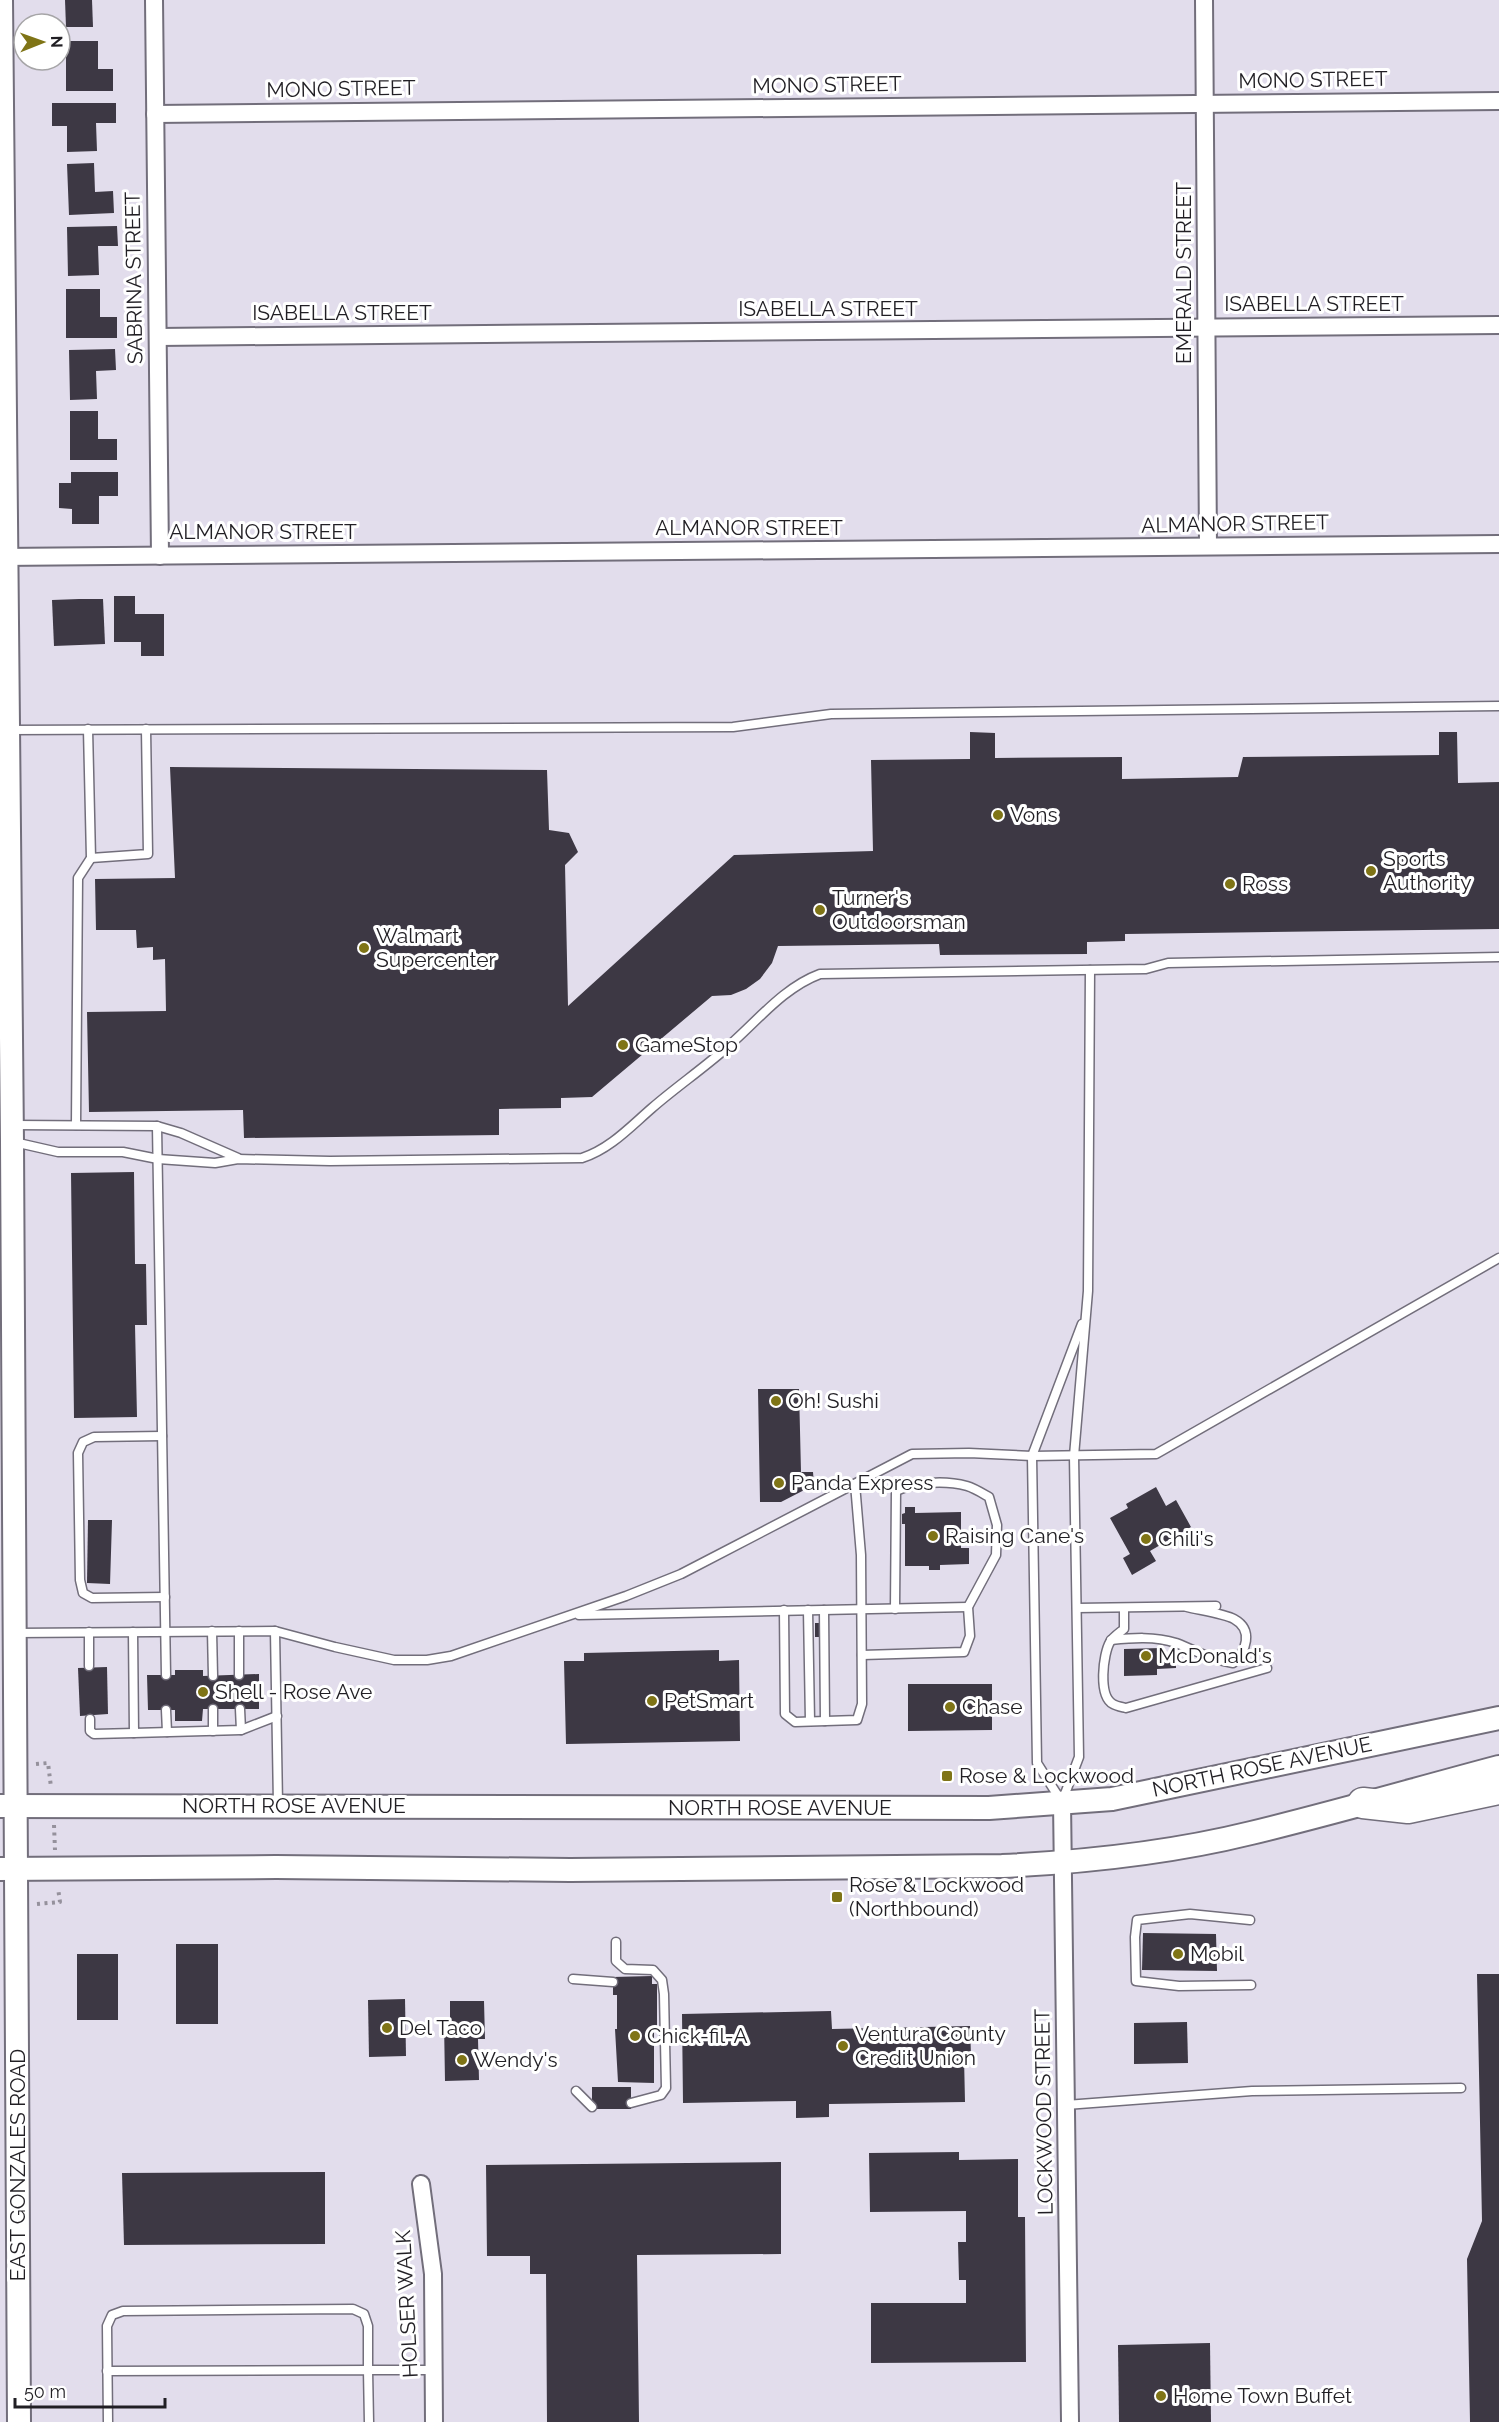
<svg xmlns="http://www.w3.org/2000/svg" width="1499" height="2422" viewBox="0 0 1499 2422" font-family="Raleway,sans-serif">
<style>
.building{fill:#3d3844}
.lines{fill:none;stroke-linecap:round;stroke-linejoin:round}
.service-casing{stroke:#726e7b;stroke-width:11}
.minor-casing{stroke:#726e7b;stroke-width:20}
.secondary-casing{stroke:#726e7b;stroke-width:26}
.motorway-casing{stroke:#726e7b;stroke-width:33}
.path{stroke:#95919c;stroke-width:4;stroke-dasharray:3 4.5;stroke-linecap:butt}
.service{stroke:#fff;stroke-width:8}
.minor{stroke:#fff;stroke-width:16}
.secondary{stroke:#fff;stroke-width:22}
.motorway{stroke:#fff;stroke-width:30}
.poi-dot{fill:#7f7416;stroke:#fff;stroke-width:2}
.labels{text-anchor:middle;stroke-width:6;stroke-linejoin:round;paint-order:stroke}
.street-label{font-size:21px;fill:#211f24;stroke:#fff}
.poi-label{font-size:21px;fill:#211f24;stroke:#fff;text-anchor:start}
</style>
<rect width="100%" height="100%" fill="#e2ddec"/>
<!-- building -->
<g class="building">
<path d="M65,0H92L93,27H66Z"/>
<path d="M66,41H98V69H113V91H66Z"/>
<path d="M52,103H116V123H96L97,151L67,152V126H52Z"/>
<path d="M94,163L95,192L113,191L114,213L69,215L67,164Z"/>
<path d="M117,226L118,246H98L99,275L68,276L67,227Z"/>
<path d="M66,289H100V317H117V338H66Z"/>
<path d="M115,349L116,370L96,371L97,399L70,400L69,350Z"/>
<path d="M70,411H98V439H117V460H70Z"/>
<path d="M71,472H118V496H99V524H72V509L59,508V483H71Z"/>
<path d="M114,596H135V614H164V656H141V642H114Z"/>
<path d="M79,599H103L105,644L54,646L52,600Z"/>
<path d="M970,732L995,733V758L1122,757V779L1238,777L1243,757L1439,755V732H1457L1458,783L1499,782V929L1125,934V941L1087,942V954L940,955L939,944L778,946L772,963L760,979L746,989L731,995L712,996L592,1097L561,1098V1108L499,1109V1135L244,1138L243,1110L89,1112L87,1012L166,1011L165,959L153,960V947L137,948L136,930H96L95,879L175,878L170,767L547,770L549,830L569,833L578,852L565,865L568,1006L734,855L873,851L871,760L970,759Z"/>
<path d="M134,1172L135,1264H146L147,1325H135L137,1417L74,1418L71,1173Z"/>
<path d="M758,1389H799L801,1472H813L814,1485L781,1502H760Z"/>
<path d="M1156,1487L1166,1506L1176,1500L1191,1527L1150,1551L1156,1561L1132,1575L1123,1558L1130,1554L1110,1518L1128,1508L1126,1504Z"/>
<path d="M905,1507H915V1513L961,1512V1548H969V1564L940,1565V1570H929V1566H905V1524H902V1514L905,1513Z"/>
<path d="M88,1520H112L110,1584L87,1583Z"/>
<path d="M815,1623H819L820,1637H815Z"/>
<path d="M1161,1648L1176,1663V1668L1157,1669V1675L1124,1676V1649Z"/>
<path d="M719,1650V1661L739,1660L740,1741L566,1744L564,1661H584V1653Z"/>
<path d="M107,1667L108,1714L80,1716L78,1668Z"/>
<path d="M175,1670H203V1676L259,1674V1709H203L202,1721H175V1710H148L147,1675H175Z"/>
<path d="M908,1684H992V1730L908,1731Z"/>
<path d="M1143,1933L1216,1934L1217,1971L1142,1970Z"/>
<rect x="176" y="1944" width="42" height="80"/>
<rect x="77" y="1954" width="41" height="66"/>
<path d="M1477,1974H1499V2422H1470L1467,2259L1482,2221Z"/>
<path d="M652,1976V1984H657V2028H654V2083L618,2082L615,2029H617V1995H613V1977Z"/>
<path d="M405,1999L406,2056L369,2057L368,2000Z"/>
<path d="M450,2001H484L485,2039H478L479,2080L445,2081L444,2022H450Z"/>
<path d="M831,2011L832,2029L970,2026L971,2056L964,2057L965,2102L829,2104V2117L796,2118V2101L683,2103L682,2014Z"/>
<path d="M1187,2022L1188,2063L1134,2064V2023Z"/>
<rect x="592" y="2087" width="39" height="22"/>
<path d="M959,2152V2160L1018,2159V2217H1025L1026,2362L871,2363V2303H966V2280H959L958,2242H966V2211L870,2212L869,2153Z"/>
<path d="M781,2162V2254L637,2255L639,2422H547L546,2274H530V2256H487L486,2165Z"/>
<path d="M325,2172V2244L124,2245L122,2173Z"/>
<path d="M1210,2343L1211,2422H1119L1118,2345Z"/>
</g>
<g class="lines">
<!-- service casing -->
<g class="service-casing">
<g id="service">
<path d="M9,730L733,727L831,714L1499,706"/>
<path d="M91,858L148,854L146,729"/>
<path d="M15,1125L157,1126L181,1133L238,1158"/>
<path d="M76,1125L78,878L91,858L88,729"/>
<path d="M157,1126L166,1675"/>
<path d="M14,1142L58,1152H123L158,1159L215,1163L238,1159L330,1161L582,1158C610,1149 630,1127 652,1108C675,1088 701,1070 724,1050C755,1024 782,988 820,974L1146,969L1168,963L1499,957"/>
<path d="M162,1436L94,1437L83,1442L78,1453L80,1580L83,1593L92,1598L165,1597"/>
<path d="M1077,1608L1216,1606"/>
<path d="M1124,1608V1629C1119,1633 1113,1637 1110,1642C1103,1654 1098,1696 1113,1704C1116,1706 1122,1707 1126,1708L1267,1668"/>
<path d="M784,1610L785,1714L795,1722L857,1720L862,1704L861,1555L855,1484"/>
<path d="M808,1610L810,1721"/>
<path d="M824,1610L825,1721"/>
<path d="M579,1615L968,1607"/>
<path d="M212,1631L213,1676"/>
<path d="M239,1631V1675"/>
<path d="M275,1631L278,1804"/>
<path d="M89,1632V1666"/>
<path d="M133,1632L134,1733L241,1730L277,1716"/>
<path d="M15,1633L275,1631L335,1647L394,1660H427L451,1656L626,1596L681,1574L912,1454L969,1453L1032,1456L1156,1454L1499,1258"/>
<path d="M1111,1640C1132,1638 1155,1636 1176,1643C1197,1651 1209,1659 1233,1663C1246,1652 1254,1630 1234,1619C1225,1614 1199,1610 1187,1607"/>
<path d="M862,1655L964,1652L970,1636L968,1607L996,1555L997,1525L989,1497C982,1493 974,1488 967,1486C944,1480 917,1482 896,1491L895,1609"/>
<path d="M213,1709V1731"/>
<path d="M240,1709L241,1730"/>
<path d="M166,1710L167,1732"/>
<path d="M90,1719V1731L94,1734L134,1733"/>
<path d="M1060,1799L1037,1763L1032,1456L1082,1324"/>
<path d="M1063,1799L1079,1757L1074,1456L1088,1291L1090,970"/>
<path d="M1250,1920L1190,1914L1137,1920L1135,1937L1136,1981L1179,1986L1251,1985"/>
<path d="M616,1942V1961L625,1969L653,1970L662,1980L664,1994L666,2088L661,2095L631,2103"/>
<path d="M573,1979L613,1982"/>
<path d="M576,2091L592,2107"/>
<path d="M1066,2105L1252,2091L1461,2088"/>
<path d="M107,2371L368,2370L369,2422"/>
<path d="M108,2422L107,2326L112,2315L123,2311L353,2309L364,2314L368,2326V2370H433"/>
</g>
</g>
<!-- minor casing -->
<g class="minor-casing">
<g id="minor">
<path d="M154,0L160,556"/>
<path d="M1204,0L1208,546"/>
<path d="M155,114L1499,101"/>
<path d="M158,337L1499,325"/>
<path d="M0,557L1499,544"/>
<path d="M1062,1802L1070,2422"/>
<path d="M421,2184L433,2274L434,2422"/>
</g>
</g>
<!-- secondary casing -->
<g class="secondary-casing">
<g id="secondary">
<path d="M1,0L12,1142L19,2422"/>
<path d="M0,1806L989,1808L1112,1799L1499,1718"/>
<path d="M0,1869L276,1867L570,1870L1002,1866C1085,1862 1170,1853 1251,1833C1334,1813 1416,1789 1499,1767"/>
</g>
</g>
<!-- motorway casing -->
<g class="motorway-casing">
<path id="motorway" d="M1363,1803L1408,1808L1499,1789"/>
</g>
<!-- path -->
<g class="path">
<path d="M36,1764L48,1763L51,1787"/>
<path d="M54,1825L55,1850"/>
<path d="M37,1904L60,1902L58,1888"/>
</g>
<!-- service -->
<use href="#service" class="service"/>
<!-- minor -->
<use href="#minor" class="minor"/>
<!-- secondary -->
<use href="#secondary" class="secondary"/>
<!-- motorway -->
<use href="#motorway" class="motorway"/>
</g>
<!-- markers -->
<g class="poi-dot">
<circle cx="998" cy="815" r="6"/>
<circle cx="1371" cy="871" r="6"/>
<circle cx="1230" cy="884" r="6"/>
<circle cx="820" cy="910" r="6"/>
<circle cx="364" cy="948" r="6"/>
<circle cx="623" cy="1045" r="6"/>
<circle cx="776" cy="1401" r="6"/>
<circle cx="779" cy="1483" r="6"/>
<circle cx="933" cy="1536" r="6"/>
<circle cx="1146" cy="1539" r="6"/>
<circle cx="1146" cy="1656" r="6"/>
<circle cx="203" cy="1692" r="6"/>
<circle cx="652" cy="1701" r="6"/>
<circle cx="950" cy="1707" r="6"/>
<rect x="941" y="1770" width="12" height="12" rx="3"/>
<rect x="831" y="1891" width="12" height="12" rx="3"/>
<circle cx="1178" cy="1954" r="6"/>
<circle cx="387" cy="2028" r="6"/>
<circle cx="635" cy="2036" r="6"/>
<circle cx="843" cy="2046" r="6"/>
<circle cx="462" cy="2060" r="6"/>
<circle cx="1161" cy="2396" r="6"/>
</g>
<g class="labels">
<!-- street labels -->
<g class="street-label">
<text transform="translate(1313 80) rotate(-1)" y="7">MONO STREET</text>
<text transform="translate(827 85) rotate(-1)" y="7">MONO STREET</text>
<text transform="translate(341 89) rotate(-1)" y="7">MONO STREET</text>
<text transform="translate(1184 273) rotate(-90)" y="7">EMERALD STREET</text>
<text transform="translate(134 278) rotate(-91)" y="7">SABRINA STREET</text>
<text x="1314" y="311">ISABELLA STREET</text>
<text x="828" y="316">ISABELLA STREET</text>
<text x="342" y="320">ISABELLA STREET</text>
<text transform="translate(1235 524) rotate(-1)" y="7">ALMANOR STREET</text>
<text x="749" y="535">ALMANOR STREET</text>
<text x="263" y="539">ALMANOR STREET</text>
<text transform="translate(1262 1767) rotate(-12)" y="7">NORTH ROSE AVENUE</text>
<text x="294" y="1813">NORTH ROSE AVENUE</text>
<text x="780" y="1815">NORTH ROSE AVENUE</text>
<text transform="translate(1044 2112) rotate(-91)" y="7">LOCKWOOD STREET</text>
<text transform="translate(18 2165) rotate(-90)" y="7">EAST GONZALES ROAD</text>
<text transform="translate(407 2304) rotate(-93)" y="7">HOLSER WALK</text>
</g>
<!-- poi labels -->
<g class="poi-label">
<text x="1010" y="822">Vons</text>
<text x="1383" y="866">Sports<tspan x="1383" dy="24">Authority</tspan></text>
<text x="1242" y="891">Ross</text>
<text x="832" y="905">Turner's<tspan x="832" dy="24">Outdoorsman</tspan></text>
<text x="376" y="943">Walmart<tspan x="376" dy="24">Supercenter</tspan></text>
<text x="635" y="1052">GameStop</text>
<text x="788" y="1408">Oh! Sushi</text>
<text x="791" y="1490">Panda Express</text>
<text x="945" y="1543">Raising Cane's</text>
<text x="1158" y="1546">Chili's</text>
<text x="1158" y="1663">McDonald's</text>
<text x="215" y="1699">Shell - Rose Ave</text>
<text x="664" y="1708">PetSmart</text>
<text x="962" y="1714">Chase</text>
<text x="959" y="1783">Rose &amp; Lockwood</text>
<text x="849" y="1892">Rose &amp; Lockwood<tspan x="849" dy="24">(Northbound)</tspan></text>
<text x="1190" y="1961">Mobil</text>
<text x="399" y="2035">Del Taco</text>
<text x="855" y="2041">Ventura County<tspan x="855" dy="24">Credit Union</tspan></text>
<text x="647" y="2043">Chick-fil-A</text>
<text x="474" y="2067">Wendy's</text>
<text x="1173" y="2403">Home Town Buffet</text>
</g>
</g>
<!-- north arrow -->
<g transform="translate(42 42) rotate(89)"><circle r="28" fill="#ffffff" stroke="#a6a5a7" stroke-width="1.5"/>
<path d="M0-4.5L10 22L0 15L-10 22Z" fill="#7f7416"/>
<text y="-9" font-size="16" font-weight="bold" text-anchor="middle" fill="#211f24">N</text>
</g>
<!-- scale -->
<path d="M15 2398v9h150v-9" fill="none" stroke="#211f24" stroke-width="3"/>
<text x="24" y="2398" font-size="18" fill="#211f24" stroke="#ffffff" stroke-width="4.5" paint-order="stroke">50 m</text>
</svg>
